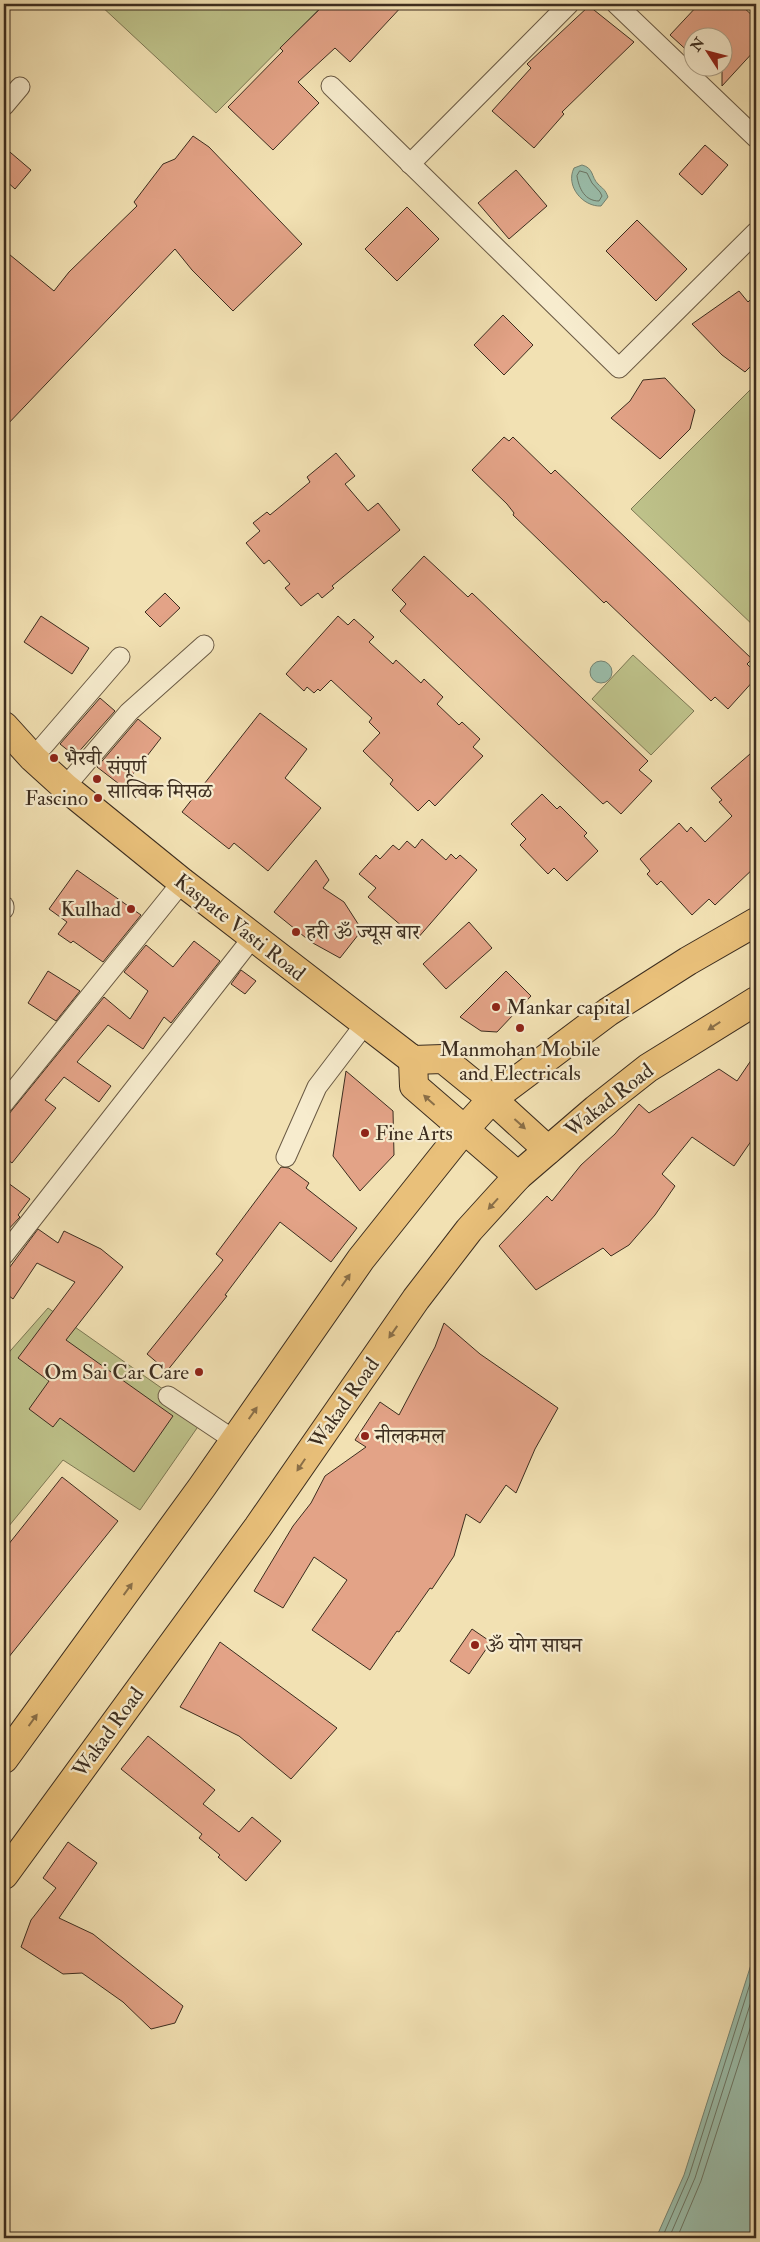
<svg xmlns="http://www.w3.org/2000/svg" width="760" height="2242" viewBox="0 0 760 2242" font-family="'IM FELL Double Pica','Noto Serif Devanagari',serif">
<style>
.green{fill:#bec28a;stroke:#7d7854}
.water{fill:#9bbeab;stroke:#758473}
.lines{fill:none;stroke-linecap:round;stroke-linejoin:round}
.shore{stroke:#6c7665;stroke-width:1}
.building{fill:#e3a387;stroke:#3c2d1f}
.minor-casing{stroke:#6a5a44;stroke-width:21}
.primary-casing{stroke:#3c2d1f;stroke-width:30}
.minor{stroke:#f7ecce;stroke-width:19}
.primary{stroke:#e9c07a;stroke-width:28}
.oneway{fill:#8a6f48}
.poi-dot{fill:#8f2418;stroke:#f7ecce;stroke-width:2}
.labels{text-anchor:middle;stroke-width:4.5;stroke-linejoin:round;paint-order:stroke}
.poi-label{font-size:21px;fill:#3c2d1f;stroke:#f7ecce;text-anchor:start}
.street-label{font-size:21px;fill:#3c2d1f;stroke:#f7ecce}
</style>
<rect width="100%" height="100%" fill="#f2e1b3"/>
<filter id="stains"><feTurbulence type="fractalNoise" baseFrequency=".004" numOctaves="4"/><feColorMatrix values="0 0 0 0 .2 0 0 0 0 .09 0 0 0 0 .02 0 0 0 .5 -.17"/></filter>
<radialGradient id="worn" r=".72"><stop offset=".6" stop-color="#630" stop-opacity="0"/><stop offset="1" stop-color="#630" stop-opacity=".3"/></radialGradient>
<!-- green -->
<g class="green">
<path d="M99,4H324L216,113Z"/>
<path d="M756,384V628L631,509Z"/>
<path d="M633,655L694,711L651,755L592,699Z"/>
<path d="M48,1308L204,1418L140,1510L63,1460L4,1532V1358Z"/>
</g>
<!-- water -->
<g class="water">
<path d="M582,165C594,168 591,177 598,184C603,189 605,189 608,197L601,206C583,207 565,186 574,168Z"/>
<circle cx="601" cy="672" r="11"/>
<path d="M756,1949V2238H656L684,2175Z"/>
</g>
<g class="lines">
<!-- shore -->
<g class="shore">
<path d="M580,171L587,173L592,183L600,192L602,196L599,201C585,201 579,189 577,176Z"/>
<path d="M662,2238L689,2176L756,1965"/>
<path d="M669,2238L695,2178L756,1986"/>
<path d="M677,2238L701,2181L756,2010"/>
</g>
</g>
<!-- building -->
<g class="building">
<path d="M325,4H404L350,62L335,48L298,82L319,103L273,150L228,107L283,51L280,48Z"/>
<path d="M699,4H740L756,19V49L722,86V38H692V55L670,35Z"/>
<path d="M589,6L634,42L562,112L564,114L534,148L492,111L531,68L527,64Z"/>
<path d="M193,136L209,147L302,244L233,311L192,270L175,249L4,428V250L54,291L69,272L137,206L134,202L163,164L175,159Z"/>
<path d="M705,145L728,165L702,195L679,174Z"/>
<path d="M4,147L31,170L15,189L4,179Z"/>
<path d="M516,170L547,206L509,239L478,203Z"/>
<path d="M407,207L439,239L397,281L365,249Z"/>
<path d="M637,220L687,269L656,301L606,251Z"/>
<path d="M739,291L748,302L756,294V361L745,372L722,355L692,324Z"/>
<path d="M503,315L533,345L504,375L474,345Z"/>
<path d="M665,378L695,410L690,429L660,459L611,418L630,401L643,380Z"/>
<path d="M504,437L509,441L513,437L551,474L555,470L752,659L747,664L756,673V678L728,709L715,697L711,701L606,601L604,603L513,515L514,513L507,504L472,470Z"/>
<path d="M336,453L355,476L345,484L368,511L378,503L400,530L332,586L334,588L322,598L318,593L301,606L285,588L290,584L269,560L264,564L246,543L260,531L253,523L267,512L270,515L310,482L307,477Z"/>
<path d="M424,556L468,597L472,593L648,761L639,770L652,781L621,814L607,801L603,804L400,611L406,604L392,590Z"/>
<path d="M165,593L180,608L160,627L145,612Z"/>
<path d="M41,616L89,648L72,674L24,642Z"/>
<path d="M338,616L348,625L354,619L374,637L369,642L393,664L396,660L421,683L424,679L443,697L437,704L459,725L462,722L480,739L473,747L483,756L435,806L429,800L418,811L390,784L393,780L363,751L380,733L369,722L372,718L331,680L320,691L318,689L314,693L307,687L304,691L286,674Z"/>
<path d="M100,698L115,711L75,756L60,744Z"/>
<path d="M260,713L307,749L285,778L321,808L268,871L234,843L229,849L182,812Z"/>
<path d="M138,719L161,738L123,787L97,767Z"/>
<path d="M750,754L756,762V866L715,905L709,899L692,915L661,881L657,885L647,874L650,871L640,859L679,823L687,832L691,827L705,842L732,816L719,802L722,800L711,788Z"/>
<path d="M542,794L557,809L560,806L587,833L584,836L598,851L567,881L554,868L548,874L520,845L526,839L511,824Z"/>
<path d="M422,839L446,860L451,854L456,859L460,855L477,870L417,939L368,897L376,888L359,874L376,855L380,859L393,845L399,850L407,841L415,848Z"/>
<path d="M316,860L329,880L323,888L344,902L362,930L340,958L311,942L274,912Z"/>
<path d="M77,870L141,915L103,962L73,941L71,943L58,934L67,922L49,909Z"/>
<path d="M469,922L492,948L446,989L423,964Z"/>
<path d="M194,941L220,961L171,1023L164,1017L143,1049L108,1025L77,1062L111,1086L99,1102L64,1077L45,1100L56,1108L12,1163L4,1157V1120L104,997L130,1019L148,991L124,972L146,945L173,967Z"/>
<path d="M241,970L256,981L245,994L231,984Z"/>
<path d="M48,971L80,991L56,1021L28,1003Z"/>
<path d="M506,971L531,996L497,1032L481,1031L460,1017Z"/>
<path d="M756,1053V1134L734,1166L692,1137L662,1174L675,1186L655,1215L629,1245L611,1256L603,1248L536,1290L499,1246L547,1196L552,1201L581,1165L615,1134L639,1104L649,1113L719,1069L737,1081Z"/>
<path d="M346,1071L393,1111L394,1155L360,1191L333,1156Z"/>
<path d="M281,1167L289,1168L309,1183L306,1188L357,1228L331,1262L280,1222L225,1295L227,1296L167,1371L147,1354L223,1260L216,1254Z"/>
<path d="M4,1180L30,1199L18,1215L20,1217L4,1234Z"/>
<path d="M38,1229L58,1243L64,1231L101,1249L123,1267L66,1340L173,1416L134,1472L60,1418L53,1427L29,1409L49,1381L18,1358L75,1282L37,1263L13,1299L4,1292V1275Z"/>
<path d="M444,1323L480,1354L558,1408L535,1449L516,1493L506,1485L480,1523L466,1514L454,1556L432,1589L430,1588L399,1632L397,1631L370,1670L312,1630L347,1580L314,1557L283,1608L254,1591L293,1526L311,1503L325,1476L366,1447L355,1440L380,1402L399,1415L435,1347Z"/>
<path d="M62,1477L118,1521L4,1663V1550Z"/>
<path d="M472,1629L491,1642L469,1674L450,1661Z"/>
<path d="M220,1642L337,1728L291,1779L239,1736L180,1707Z"/>
<path d="M148,1736L215,1790L203,1804L239,1832L252,1817L281,1841L246,1881L218,1857L220,1855L199,1838L202,1834L121,1769Z"/>
<path d="M68,1842L97,1863L59,1918L93,1934L183,2006L175,2023L151,2029L123,2002L82,1973L63,1974L21,1947L31,1920L56,1888L43,1878Z"/>
</g>
<g class="lines">
<!-- minor casing -->
<g class="minor-casing">
<g id="minor">
<path d="M616,4L756,138"/>
<path d="M331,86L619,368L756,232"/>
<path d="M4,106L20,87"/>
<path d="M410,164L569,4"/>
<path d="M33,758L120,657"/>
<path d="M65,787L129,712L204,645"/>
<path d="M4,906V909"/>
<path d="M4,1103L182,882"/>
<path d="M286,1157L317,1087L365,1024"/>
<path d="M4,1255L253,937"/>
<path d="M168,1396L234,1440"/>
</g>
</g>
<!-- primary casing -->
<g class="primary-casing">
<g id="primary">
<path d="M4,726L33,758L65,787L182,882L413,1060L443,1059L492,1099L548,1150"/>
<path d="M413,1060L414,1086L518,1176"/>
<path d="M4,1759L202,1487L361,1259L463,1131L492,1099L608,1012L688,961L756,922"/>
<path d="M4,1875L258,1527L416,1299L469,1230L518,1176L596,1109L648,1068L756,1001"/>
</g>
</g>
<!-- minor -->
<use href="#minor" class="minor"/>
<!-- primary -->
<use href="#primary" class="primary"/>
</g>
<!-- one-way arrows -->
<defs><path id="oneway-solid" d="M-6-.8H1V-3.2L6.5 0L1 3.2V.8H-6Z" transform="scale(1.25)"/></defs>
<g class="oneway">
<use href="#oneway-solid" transform="translate(714 1026) rotate(147)"/>
<use href="#oneway-solid" transform="translate(429 1100) rotate(-138)"/>
<use href="#oneway-solid" transform="translate(520 1124) rotate(42)"/>
<use href="#oneway-solid" transform="translate(493 1204) rotate(132)"/>
<use href="#oneway-solid" transform="translate(346 1280) rotate(-55)"/>
<use href="#oneway-solid" transform="translate(393 1332) rotate(125)"/>
<use href="#oneway-solid" transform="translate(253 1413) rotate(-55)"/>
<use href="#oneway-solid" transform="translate(301 1465) rotate(124)"/>
<use href="#oneway-solid" transform="translate(128 1589) rotate(-54)"/>
<use href="#oneway-solid" transform="translate(33 1720) rotate(-54)"/>
</g>
<!-- markers -->
<g class="poi-dot">
<circle cx="54" cy="758" r="5"/>
<circle cx="97" cy="779" r="5"/>
<circle cx="98" cy="798" r="5"/>
<circle cx="131" cy="909" r="5"/>
<circle cx="296" cy="932" r="5"/>
<circle cx="496" cy="1007" r="5"/>
<circle cx="520" cy="1028" r="5"/>
<circle cx="365" cy="1133" r="5"/>
<circle cx="199" cy="1372" r="5"/>
<circle cx="365" cy="1436" r="5"/>
<circle cx="475" cy="1645" r="5"/>
</g>
<g class="labels">
<!-- poi labels -->
<g class="poi-label">
<text x="64" y="765">भैरवी</text>
<text x="107" y="774">संपूर्ण<tspan x="107" dy="24">सात्विक मिसळ</tspan></text>
<text x="88" y="805" text-anchor="end">Fascino</text>
<text x="121" y="916" text-anchor="end">Kulhad</text>
<text x="306" y="939">हरी ॐ ज्यूस बार</text>
<text x="506" y="1014">Mankar capital</text>
<text x="520" y="1056" text-anchor="middle">Manmohan Mobile<tspan x="520" dy="24">and Electricals</tspan></text>
<text x="375" y="1140">Fine Arts</text>
<text x="189" y="1379" text-anchor="end">Om Sai Car Care</text>
<text x="375" y="1443">नीलकमल</text>
<text x="485" y="1652">ॐ योग साघन</text>
</g>
<!-- street labels -->
<g class="street-label">
<text transform="translate(240 927) rotate(38)" y="7">Kaspate Vasti Road</text>
<text transform="translate(609 1100) rotate(-38)" y="7">Wakad Road</text>
<text transform="translate(344 1403) rotate(-55)" y="7">Wakad Road</text>
<text transform="translate(108 1732) rotate(-54)" y="7">Wakad Road</text>
</g>
</g>
<!-- margin -->
<rect width="760" height="2242" fill="none" stroke="#f2e1b3" stroke-width="20"/>
<rect x="5" y="5" width="750" height="2232" fill="none" stroke="#3c2d1f" stroke-width="2.5"/>
<rect x="10" y="10" width="740" height="2222" fill="none" stroke="#3c2d1f"/>
<!-- north arrow -->
<g transform="translate(708 52) rotate(306)"><circle r="24" fill="#f7ecce" stroke="#aca088"/>
<path d="M0-4L9 19L0 12L-9 19Z" fill="#8f2418"/>
<text y="-8" font-size="14" font-weight="bold" text-anchor="middle" fill="#3c2d1f">N</text>
</g>
<rect width="100%" height="100%" filter="url(#stains)"/>
<rect width="100%" height="100%" fill="url(#worn)"/>
</svg>
